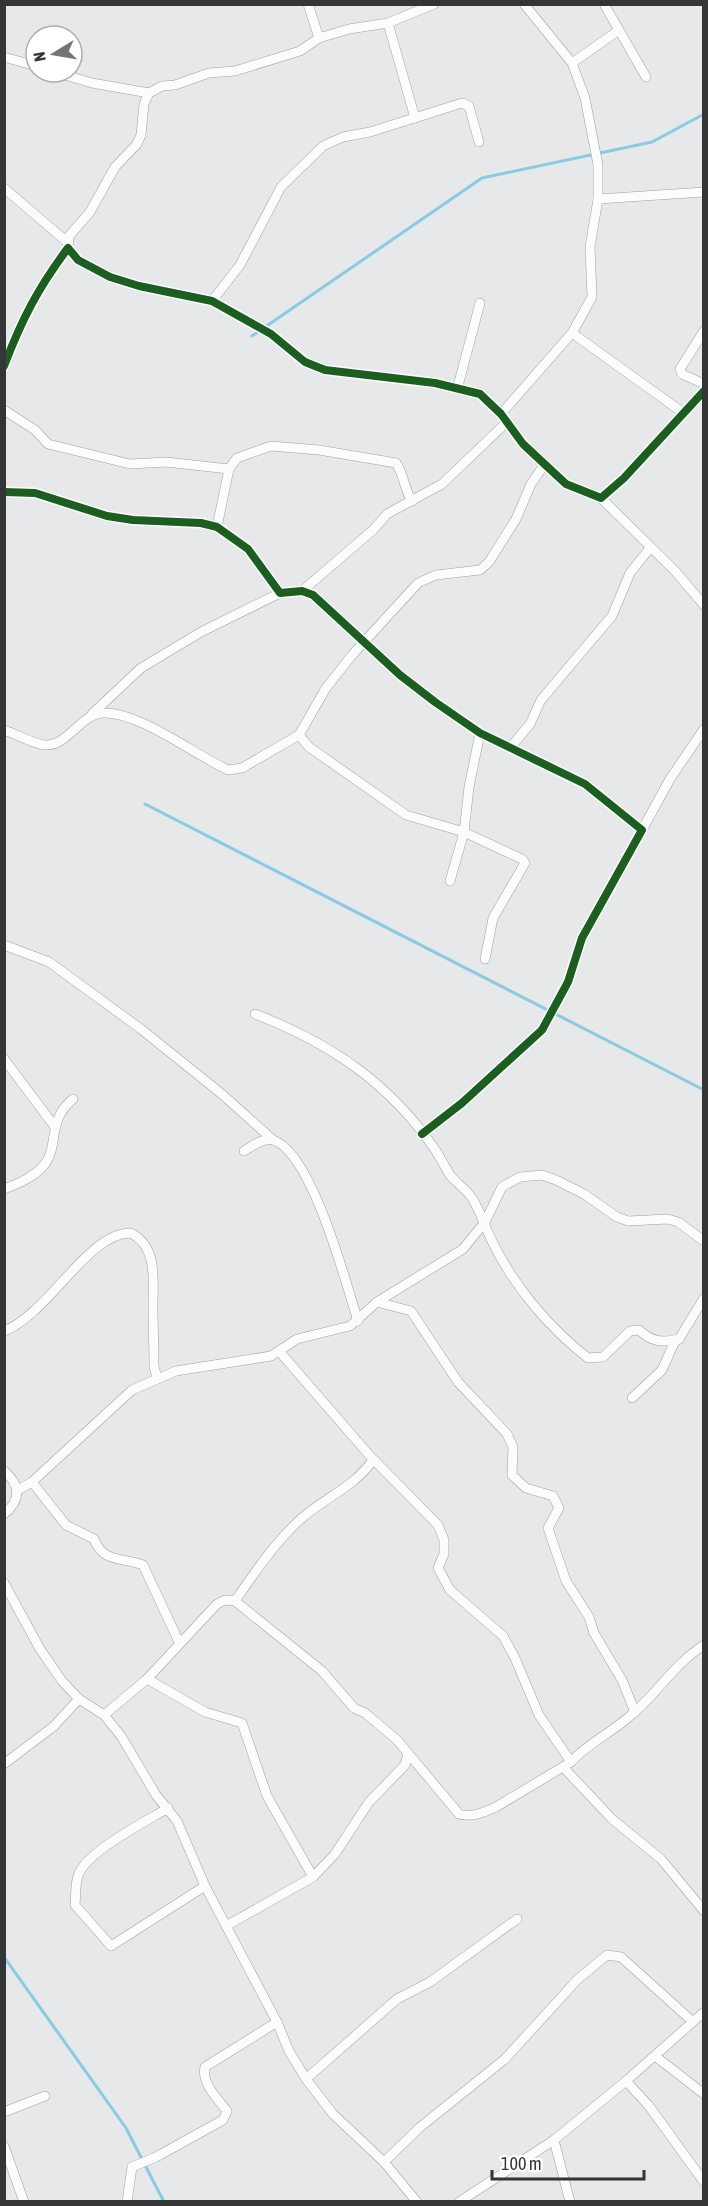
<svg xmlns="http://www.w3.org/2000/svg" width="708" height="2206" viewBox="0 0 708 2206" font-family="'Asap Condensed',sans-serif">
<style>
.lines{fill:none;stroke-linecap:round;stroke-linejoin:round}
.stream{stroke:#88cbe2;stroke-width:3}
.minor-casing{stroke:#a0a0a1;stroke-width:10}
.minor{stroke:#fbfcfc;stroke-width:9}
.cycleway-casing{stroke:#fff;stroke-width:11}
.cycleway{stroke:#1b5e20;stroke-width:8}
</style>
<rect width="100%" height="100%" fill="#e7e8e9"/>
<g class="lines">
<!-- stream -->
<g class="stream">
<path d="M252,336L482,178L652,142L704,114"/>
<path d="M145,804L704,1090"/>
<path d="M4,1957L126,2128L164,2202"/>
</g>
<!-- minor casing -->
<g class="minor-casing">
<g id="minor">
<path d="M308,4L319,38"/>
<path d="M604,4L646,77"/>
<path d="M388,23L415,118"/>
<path d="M4,57L36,66"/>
<path d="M572,63L619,30"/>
<path d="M55,72L92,83L149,93"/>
<path d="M4,188L67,242"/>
<path d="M598,199L704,192"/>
<path d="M68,248L69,236L90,212L115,167L137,144L141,135L144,104L149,93L162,86L175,85L209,73L235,71L300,51L319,38L349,29L388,23L434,4"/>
<path d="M212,301L240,265L281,187L323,146L343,137L370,132L462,103L469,106L479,142"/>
<path d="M704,331L680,369L682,374L704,384"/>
<path d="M572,333L682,412"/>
<path d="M4,366C22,319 38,288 68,248L78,260L110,277L139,286L212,301L271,334L305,362L325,370L435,383L480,394L501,414L523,444L566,484L601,498L624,478L704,391"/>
<path d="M458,386L480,303"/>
<path d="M4,410L35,430L48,444L130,464L166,462L229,469"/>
<path d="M501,414L572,333L592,297L590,247L598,199V165L585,98L572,63L524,4"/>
<path d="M4,492L35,493L107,516L133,520L201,523L217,527L248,549L280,593L302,591L313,595L400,675L435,702L480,733L585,784L642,830L582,938L568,982L542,1030L462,1103L422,1134"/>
<path d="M601,498L675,571L704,605"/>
<path d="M217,527L229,469L237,458L271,446L319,450L396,463C404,474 404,489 412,501"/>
<path d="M302,591L373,530L387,514L442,484L507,422"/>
<path d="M92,714L141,668L201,632L280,593"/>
<path d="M4,730C16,734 31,743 44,745C68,747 80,714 103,713C138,711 195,755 228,770L242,768L299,735L326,688L353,654L418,583L436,575L480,570L489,562L516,519L531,484L544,465"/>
<path d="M299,735L309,747L406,815L464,832L469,787L480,733"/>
<path d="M510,748L530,724L541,700L612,616L630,573L650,548"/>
<path d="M642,830L670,779L704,729"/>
<path d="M450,881L464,832L522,859L525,863L493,918L485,959"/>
<path d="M4,945L49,962L141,1029L223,1095L273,1140"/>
<path d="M255,1014C330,1043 390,1083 436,1151C441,1159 445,1167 450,1175C456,1183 466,1189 472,1198C481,1212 485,1228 493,1243C514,1286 550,1329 588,1358L603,1357L630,1331L639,1330C652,1342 662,1343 679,1339L704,1298"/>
<path d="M4,1059L55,1127"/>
<path d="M244,1151C252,1146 264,1137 273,1140C312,1152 346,1284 358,1321"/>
<path d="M4,1189C20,1183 34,1177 45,1164C59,1145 47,1120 73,1099"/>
<path d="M377,1302L411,1311L458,1382L507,1434L513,1447L512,1475L526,1488L553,1496L559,1508L548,1528L566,1581L589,1617L594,1633L622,1680L635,1712"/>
<path d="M4,1331C49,1314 88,1232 131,1233C158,1247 153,1281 153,1305C153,1325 154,1346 154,1366L157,1379"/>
<path d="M279,1351L370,1456L438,1525L444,1540V1554L438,1568L450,1590L503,1636L515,1658L539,1715L571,1762"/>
<path d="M632,1398L662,1370L674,1343L679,1339"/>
<path d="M4,1471C20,1484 22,1500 4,1514"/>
<path d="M32,1482L66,1525L94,1539C103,1563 122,1557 143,1565L179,1642"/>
<path d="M18,1490L32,1482L132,1390L176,1371L271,1356L297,1339L350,1326L377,1302L463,1249L485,1222L502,1187L520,1177L542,1175L556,1180L584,1194L617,1217L628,1221L668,1219L678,1222L704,1241"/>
<path d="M4,1583L40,1649L62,1681L79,1699L104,1715L121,1736L156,1795L177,1821L205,1886L277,2022L289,2051L306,2079L333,2114L384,2162L417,2202"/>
<path d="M235,1601C255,1572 276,1541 302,1518C326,1497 354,1487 373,1460"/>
<path d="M147,1679L205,1712L242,1723L267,1796L313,1877"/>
<path d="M104,1715L147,1679L217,1604L225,1600L235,1601L322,1671L354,1708L365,1713L397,1740L459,1814C472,1818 484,1812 496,1807L571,1762C588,1743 611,1733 630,1716C657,1694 674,1664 704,1645"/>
<path d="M4,1764L54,1726L79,1699"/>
<path d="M563,1767L612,1819L661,1859L704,1911"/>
<path d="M168,1808C147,1821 85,1852 78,1876C75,1884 76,1896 75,1905L111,1946L205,1886"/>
<path d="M226,1926L313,1877L335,1854L369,1802L405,1765L408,1753"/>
<path d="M655,2056L704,2094"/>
<path d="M306,2079L397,1999L430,1982L517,1919"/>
<path d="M626,2081L704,2012"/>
<path d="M4,2112L45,2096"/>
<path d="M554,2140L570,2202"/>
<path d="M4,2146L24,2202"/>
<path d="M384,2162L419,2128L505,2059L577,1980L607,1955L621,1957L692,2021"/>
<path d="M127,2202L132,2167L156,2157L223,2120L227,2111C218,2099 201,2083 205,2067L277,2022"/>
<path d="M459,2202L554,2140L626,2081L649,2106L704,2182"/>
</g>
</g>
<!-- minor -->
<use href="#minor" class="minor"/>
<!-- cycleway casing -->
<g class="cycleway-casing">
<g id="cycleway">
<path d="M4,366C22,319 38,288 68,248L78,260L110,277L139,286L212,301L271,334L305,362L325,370L435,383L480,394L501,414L523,444L566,484L601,498L624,478L704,391"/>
<path d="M4,492L35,493L107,516L133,520L201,523L217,527L248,549L280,593L302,591L313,595L400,675L435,702L480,733L585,784L642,830L582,938L568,982L542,1030L462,1103L422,1134"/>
</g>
</g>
<!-- cycleway -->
<use href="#cycleway" class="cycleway"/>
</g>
<!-- border -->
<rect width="708" height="2206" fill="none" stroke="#343536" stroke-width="12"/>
<!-- north arrow -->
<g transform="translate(54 54) rotate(259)"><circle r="28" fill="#ffffff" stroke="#aeaeaf" stroke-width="1.5"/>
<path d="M0-4.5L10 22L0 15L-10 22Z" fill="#737475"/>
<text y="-9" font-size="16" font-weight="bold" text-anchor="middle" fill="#343536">N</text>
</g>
<!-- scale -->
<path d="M492 2170v9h152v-9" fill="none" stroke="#343536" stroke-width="3"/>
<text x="501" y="2170" font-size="18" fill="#343536" stroke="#ffffff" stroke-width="4.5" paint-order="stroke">100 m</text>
</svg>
